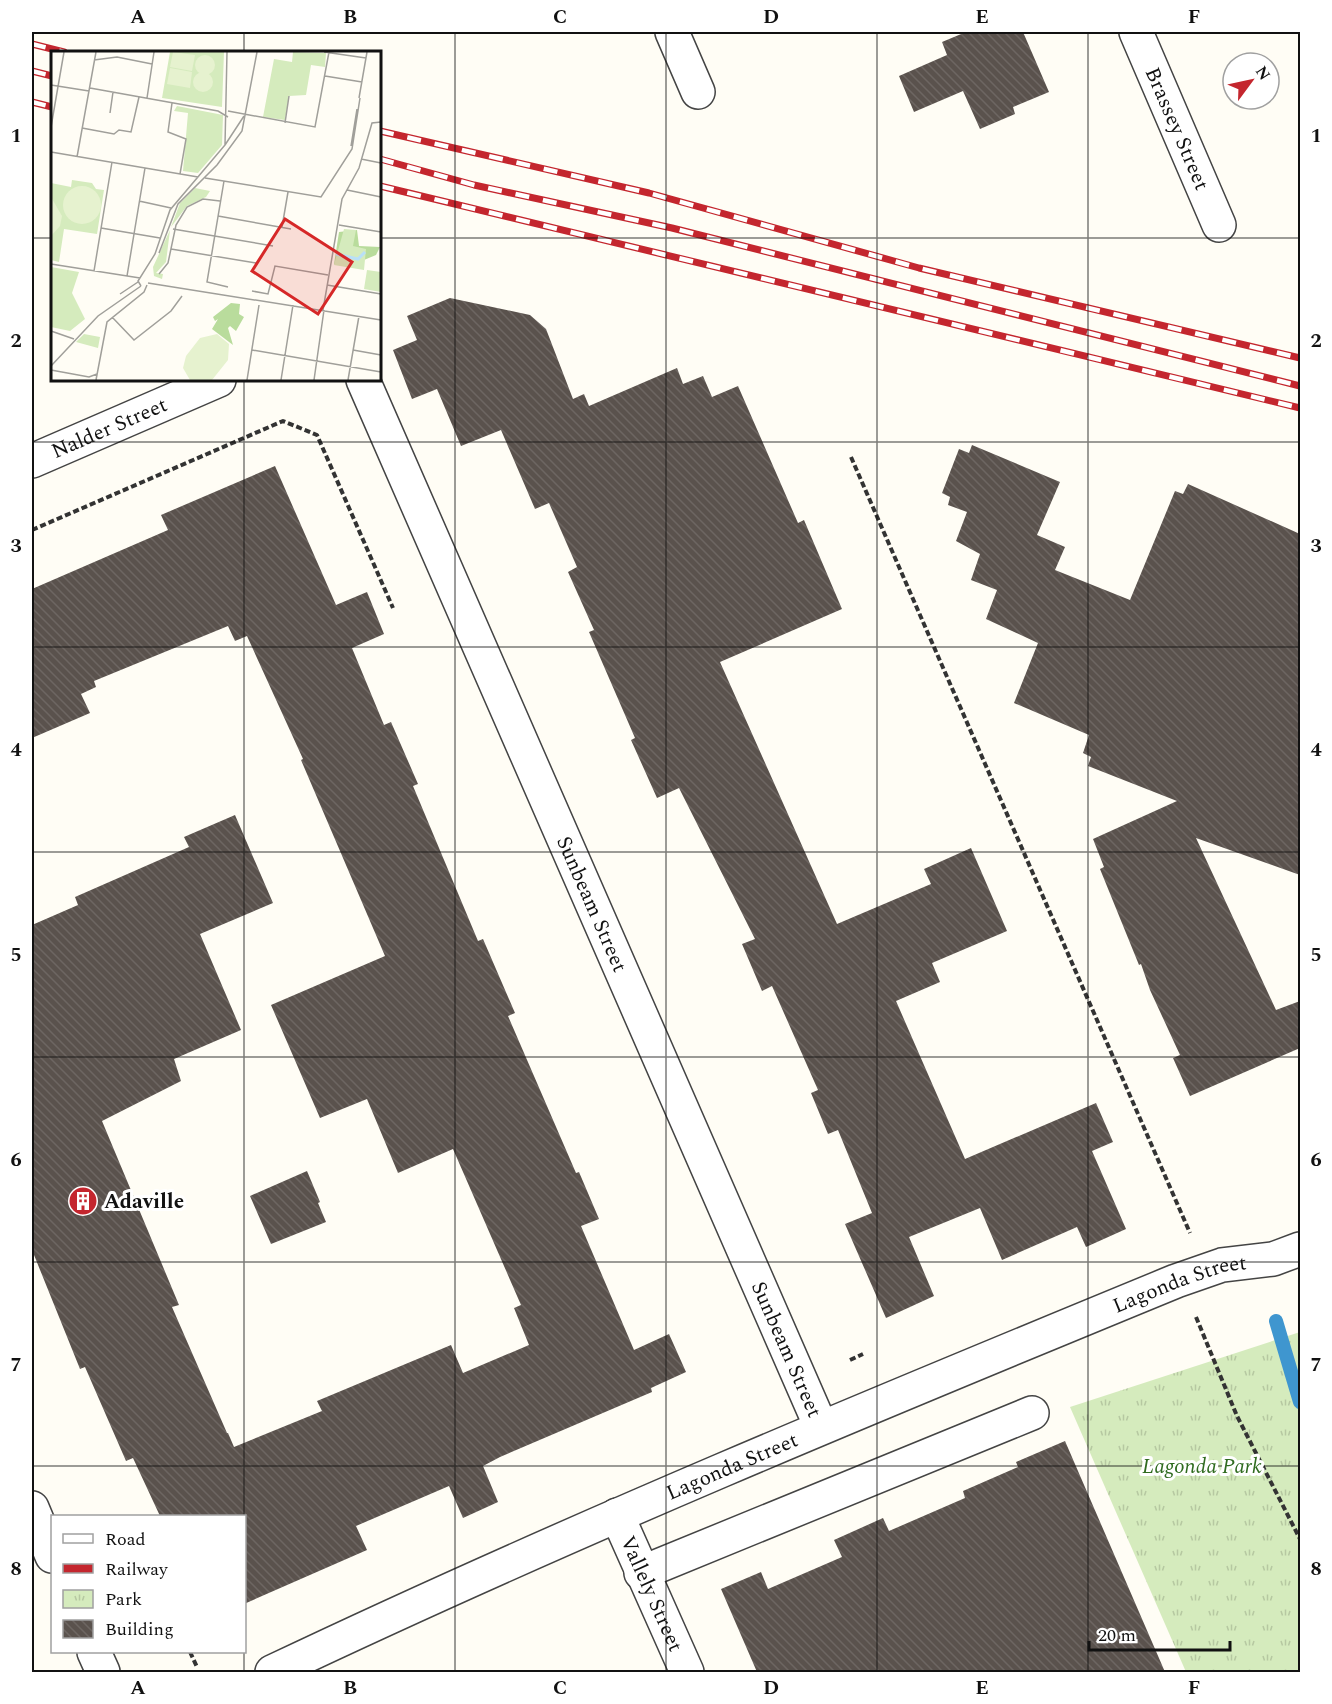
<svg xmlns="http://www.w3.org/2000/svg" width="1332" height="1704" viewBox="0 0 1332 1704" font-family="Spectral,serif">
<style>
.park{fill:url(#park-tufts)}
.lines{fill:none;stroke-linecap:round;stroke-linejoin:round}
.stream{stroke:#3f96cf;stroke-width:14}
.building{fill:url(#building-back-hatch)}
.minor-casing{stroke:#444;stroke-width:36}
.path{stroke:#333;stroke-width:4;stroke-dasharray:6 3;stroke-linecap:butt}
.minor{stroke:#fff;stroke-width:33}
.rail-casing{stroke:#c4262e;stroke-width:7}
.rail{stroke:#fff;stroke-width:4.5;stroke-dasharray:14;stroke-linecap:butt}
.grid{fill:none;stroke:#111;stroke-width:1.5;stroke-opacity:0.55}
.labels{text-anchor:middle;stroke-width:6;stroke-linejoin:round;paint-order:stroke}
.street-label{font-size:21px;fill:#111;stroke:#fff}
.poi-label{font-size:21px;font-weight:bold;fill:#111;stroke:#fff;text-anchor:start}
.park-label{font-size:21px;font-style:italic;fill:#2f6b1f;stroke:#fff}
.inset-river{fill:none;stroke:#b9e0f7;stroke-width:3}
.inset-road{fill:none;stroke:#a09f9a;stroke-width:1.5}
.view{fill:#d62828;fill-opacity:0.15;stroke:#d62828;stroke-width:3}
.inset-edge{fill:none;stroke:#111;stroke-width:3}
.neatline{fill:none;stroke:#111;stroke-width:2}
.grid-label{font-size:20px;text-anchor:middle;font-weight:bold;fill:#111}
</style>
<defs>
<pattern id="park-tufts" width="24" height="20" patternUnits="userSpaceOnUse" patternTransform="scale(1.5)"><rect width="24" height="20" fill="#d5ebbd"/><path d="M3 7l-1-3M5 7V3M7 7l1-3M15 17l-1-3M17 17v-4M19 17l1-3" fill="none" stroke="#b6c8a1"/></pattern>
<pattern id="building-back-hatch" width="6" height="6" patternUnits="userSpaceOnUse" patternTransform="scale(1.5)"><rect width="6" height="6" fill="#5a524d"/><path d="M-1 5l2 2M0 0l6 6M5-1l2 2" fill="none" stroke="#6d6662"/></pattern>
</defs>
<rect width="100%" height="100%" fill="#fffdf5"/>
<!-- park -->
<path class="park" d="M1300,1332V1672H1186L1070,1407Z"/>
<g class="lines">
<!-- stream -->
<path class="stream" d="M1276,1321L1300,1402"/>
</g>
<!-- building -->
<g class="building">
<path d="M966,32H1023L1049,92L1013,107L1015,114L980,129L963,91L914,112L899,76L947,55L942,42Z"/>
<path d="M450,298L530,315L546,329L573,399L584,394L589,406L677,368L683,384L703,376L712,397L738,386L798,523L804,520L842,609L720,662L837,924L931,884L924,869L971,848L1007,931L932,963L940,982L896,1001L965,1159L1096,1103L1113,1142L1092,1151L1126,1229L1086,1247L1077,1227L1002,1260L980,1208L909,1237L934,1296L886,1318L845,1224L872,1213L838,1130L828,1134L811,1093L818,1090L772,986L762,991L742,944L755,939L679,788L657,798L631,740L635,738L589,632L594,630L568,572L577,567L549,503L535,509L501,430L461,446L437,389L412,399L393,350L417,340L407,316Z"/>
<path d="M972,445L1060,482L1037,535L1065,547L1055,570L1130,600L1175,491L1183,494L1188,484L1300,534V875L1196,838L1276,1010L1300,1001V1048L1190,1096L1173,1058L1180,1055L1150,990L1141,964L1139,965L1100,869L1104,867L1093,839L1177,801L1088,766L1091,757L1083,753L1089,735L1014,703L1038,643L986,619L997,590L971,580L980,554L956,541L967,512L948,505L950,497L942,493L959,449L969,453Z"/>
<path d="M275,466L336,605L367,592L384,634L352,648L384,725L391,722L418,784L413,786L478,941L483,939L515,1013L508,1016L576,1173L579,1172L599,1219L581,1226L634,1350L669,1334L686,1372L651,1388L652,1392L500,1457L483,1466L498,1502L463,1518L449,1486L356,1526L367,1550L244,1604V1516H160L133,1458L126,1461L85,1367L80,1369L32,1250V925L78,905L75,897L189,847L184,837L235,815L273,903L200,934L241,1030L174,1059L181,1081L102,1121L179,1305L172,1307L227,1433H228L234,1447L322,1411L317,1401L451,1345L463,1373L529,1345L514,1308L521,1305L453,1149L398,1173L367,1099L320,1118L271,1005L385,956L301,760L303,759L247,636L235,641L228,626L94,681L96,687L81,694L90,713L32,738V589L168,530L161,515Z"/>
<path d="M307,1171L320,1202L318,1203L326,1222L271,1244L250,1196Z"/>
<path d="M1065,1441L1165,1672H757L721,1589L761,1572L768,1589L842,1557L834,1540L883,1518L889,1531L965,1498L963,1491L1018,1467L1016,1462Z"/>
</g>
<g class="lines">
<!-- minor casing -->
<g class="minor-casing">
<g id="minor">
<path d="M672,32L698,92"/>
<path id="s1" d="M1136,32L1219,225"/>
<path id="s2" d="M363,380L821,1427"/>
<path id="s3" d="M32,461L219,380"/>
<path d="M32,1508L52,1556"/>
<path id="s4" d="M617,1515L687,1672"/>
<path d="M641,1573L1032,1413"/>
<path d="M94,1652L103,1672"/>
<path id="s5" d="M272,1672C569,1531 872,1406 1176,1281L1222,1265L1273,1259L1300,1249"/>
</g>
</g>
<!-- path -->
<g class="path">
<path d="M851,457L1190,1233"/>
<path d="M32,530L283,421L317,435L393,608"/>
<path d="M1196,1317L1237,1416L1300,1539"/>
<path d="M850,1360L863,1354"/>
<path d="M190,1652L197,1667"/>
</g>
<!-- minor -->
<use href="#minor" class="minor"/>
<!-- rail casing -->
<g class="rail-casing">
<g id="rail">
<path d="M32,44L64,52"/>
<path d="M32,71L52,76"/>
<path d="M32,102L52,107"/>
<path d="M380,131L649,193L919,268L1300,358"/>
<path d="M380,159L474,185L672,228L1300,386"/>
<path d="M380,186L1300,408"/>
</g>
</g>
<!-- rail -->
<use href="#rail" class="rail"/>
</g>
<!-- grid -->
<path class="grid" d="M244,32V52M455,32V1672M666,32V1672M877,32V1672M1088,32V1672M32,238H52M380,238H1300M244,380V1516M32,442H1300M32,647H1300M32,852H1300M32,1057H1300M32,1262H1300M32,1466H1300M244,1652V1672"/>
<!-- icons -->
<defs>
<g id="building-disc" transform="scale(1.5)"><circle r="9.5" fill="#c4262e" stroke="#fff"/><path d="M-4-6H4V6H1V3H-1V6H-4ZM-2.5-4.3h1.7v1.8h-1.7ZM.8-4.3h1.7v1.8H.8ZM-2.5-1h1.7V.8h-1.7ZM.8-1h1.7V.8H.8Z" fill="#fff"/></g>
</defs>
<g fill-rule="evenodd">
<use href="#building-disc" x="83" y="1201"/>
</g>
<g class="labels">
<!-- street labels -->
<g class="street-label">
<text dy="7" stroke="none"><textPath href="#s1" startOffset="105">Brassey Street</textPath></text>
<text dy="7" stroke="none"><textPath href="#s3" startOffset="84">Nalder Street</textPath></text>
<text dy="7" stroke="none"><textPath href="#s2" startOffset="572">Sunbeam Street</textPath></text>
<text dy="7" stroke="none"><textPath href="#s5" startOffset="988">Lagonda Street</textPath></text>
<text dy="7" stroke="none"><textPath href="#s2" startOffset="1058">Sunbeam Street</textPath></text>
<text dy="7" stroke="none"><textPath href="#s5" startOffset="504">Lagonda Street</textPath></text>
<text dy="7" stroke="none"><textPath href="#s4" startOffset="86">Vallely Street</textPath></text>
</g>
<!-- poi labels -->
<g class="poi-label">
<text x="104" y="1208">Adaville</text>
</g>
<!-- park labels -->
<g class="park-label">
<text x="1202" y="1473">Lagonda Park</text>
</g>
</g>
<!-- overview -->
<g transform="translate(51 51)">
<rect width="330" height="330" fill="#fffdf5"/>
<path d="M306,179L308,195L329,196L325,204L313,209L311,217L283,213L288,181ZM180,252L189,253L188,263L193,266L185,280L179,275L177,277L182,294L161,278L167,268L164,270L162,266Z" fill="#b9dc9c"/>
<path d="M119,1H173L171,56L111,47ZM242,1L275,2L274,16L260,14L255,44L238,45L234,69L212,66L223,8L241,11ZM126,55L172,64L171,94L147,122L132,120L137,62L123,60ZM21,129L41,132L45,138L53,139L46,183L13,178L8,211L0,209V132L20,136ZM144,137L159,140L155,146L136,155L120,176L129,152ZM293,178L305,179L302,195L315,198L313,219L283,214ZM119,179L115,211L105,222L112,223L111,228L103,225L102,216ZM0,216L28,221L21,242L34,268L19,280L0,276ZM316,219L330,221V241L313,238ZM33,283L49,286L47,297L25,291Z" fill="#d5ebbd"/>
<path d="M122,1L144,4L141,20L119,16ZM144 14a10 10 0 1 1 20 0a10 10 0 1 1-20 0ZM119,17L141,21L139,37L116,33ZM142 31a10 10 0 1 1 20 0a10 10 0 1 1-20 0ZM12 154a19 19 0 1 1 38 0a19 19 0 1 1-38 0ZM0,146L11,165L9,175L0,185ZM166,283L178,293L177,309L161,329H139L132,317L135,305L149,287Z" fill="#e6f2cf"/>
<path class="inset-river" d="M285,203L307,208L314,201"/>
<path class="inset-road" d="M273,1L315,7M43,9L66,6L101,13M274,25L311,31M0,34L38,40M39,37L167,60L177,66M96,47L103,1M308,47L316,1M121,52L117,81L135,88L129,123M177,60L264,76L278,1M59,62L62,41M234,72L238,45M0,76L13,1M31,77L63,83L68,79L80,81L88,46M174,94L193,65M300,95L306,58M0,101L147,126M26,106L45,1M310,108L330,112M154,127L270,146L301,98L309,47M173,130L156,231L177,236M296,139L330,146M88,150L120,157M167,165L240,178M288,174L330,181M231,176L237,141M50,177L109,187M122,178L222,195M120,198L205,212M108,202L127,153L166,114L191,80L206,1M0,213L89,227M43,220L61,111M108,223L117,212L125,174L136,156L152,148L169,150M76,225L94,117M97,232L330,269M276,234L330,243M90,235L87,230L104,203L119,159L174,94L176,1M201,240L217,243L224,215L277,224M69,243L87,231M272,259L291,148L308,117L321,72L330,71M61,266L83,289L120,260L131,245M0,280L23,288M201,299L330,321M302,299L330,304M0,315L47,265L90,235M0,319L38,326L46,323M45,329L56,271L93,241L96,234M196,329L208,254M230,329L242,254M263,329L273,259M297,329L308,265"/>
<path class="view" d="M234,168L301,211L267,263L201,220Z"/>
<rect width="330" height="330" class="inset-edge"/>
</g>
<!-- border -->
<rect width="1332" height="1704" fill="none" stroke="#ffffff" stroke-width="66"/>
<!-- legend -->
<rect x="51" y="1515" width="195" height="138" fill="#ffffff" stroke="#a0a0a0" stroke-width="1.5"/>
<rect x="63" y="1534" width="30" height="9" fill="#ffffff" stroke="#a0a0a0" stroke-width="1.5"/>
<text x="105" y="1545" font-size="18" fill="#111111">Road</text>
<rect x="63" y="1564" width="30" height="9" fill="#c4262e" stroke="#a0a0a0" stroke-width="1.5"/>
<text x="105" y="1575" font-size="18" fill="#111111">Railway</text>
<rect x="63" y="1590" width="30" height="18" fill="url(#park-tufts)" stroke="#a0a0a0" stroke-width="1.5"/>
<text x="105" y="1605" font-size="18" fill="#111111">Park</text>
<rect x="63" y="1620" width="30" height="18" fill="url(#building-back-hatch)" stroke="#a0a0a0" stroke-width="1.5"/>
<text x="105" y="1635" font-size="18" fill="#111111">Building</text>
<!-- north arrow -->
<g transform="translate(1251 81) rotate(57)"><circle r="28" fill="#ffffff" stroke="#a0a0a0" stroke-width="1.5"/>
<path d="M0-4.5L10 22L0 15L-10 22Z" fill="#c4262e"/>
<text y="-9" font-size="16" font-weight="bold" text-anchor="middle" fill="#111111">N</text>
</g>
<!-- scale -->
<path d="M1089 1641v9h141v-9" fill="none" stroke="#111111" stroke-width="3"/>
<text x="1098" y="1641" font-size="18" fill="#111111" stroke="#ffffff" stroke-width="4.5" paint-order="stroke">20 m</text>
<rect x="33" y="33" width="1266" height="1638" class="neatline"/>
<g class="grid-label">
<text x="138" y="23">A</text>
<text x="350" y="23">B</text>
<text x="560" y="23">C</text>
<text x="771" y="23">D</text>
<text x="982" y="23">E</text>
<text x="1194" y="23">F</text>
<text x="16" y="142">1</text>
<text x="1316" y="142">1</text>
<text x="16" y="347">2</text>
<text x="1316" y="347">2</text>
<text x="16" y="552">3</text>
<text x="1316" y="552">3</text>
<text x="16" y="756">4</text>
<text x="1316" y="756">4</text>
<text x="16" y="961">5</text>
<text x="1316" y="961">5</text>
<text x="16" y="1166">6</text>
<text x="1316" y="1166">6</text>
<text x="16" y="1371">7</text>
<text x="1316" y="1371">7</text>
<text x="16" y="1575">8</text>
<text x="1316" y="1575">8</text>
<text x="138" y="1694">A</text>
<text x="350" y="1694">B</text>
<text x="560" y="1694">C</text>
<text x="771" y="1694">D</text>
<text x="982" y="1694">E</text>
<text x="1194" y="1694">F</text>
</g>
</svg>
